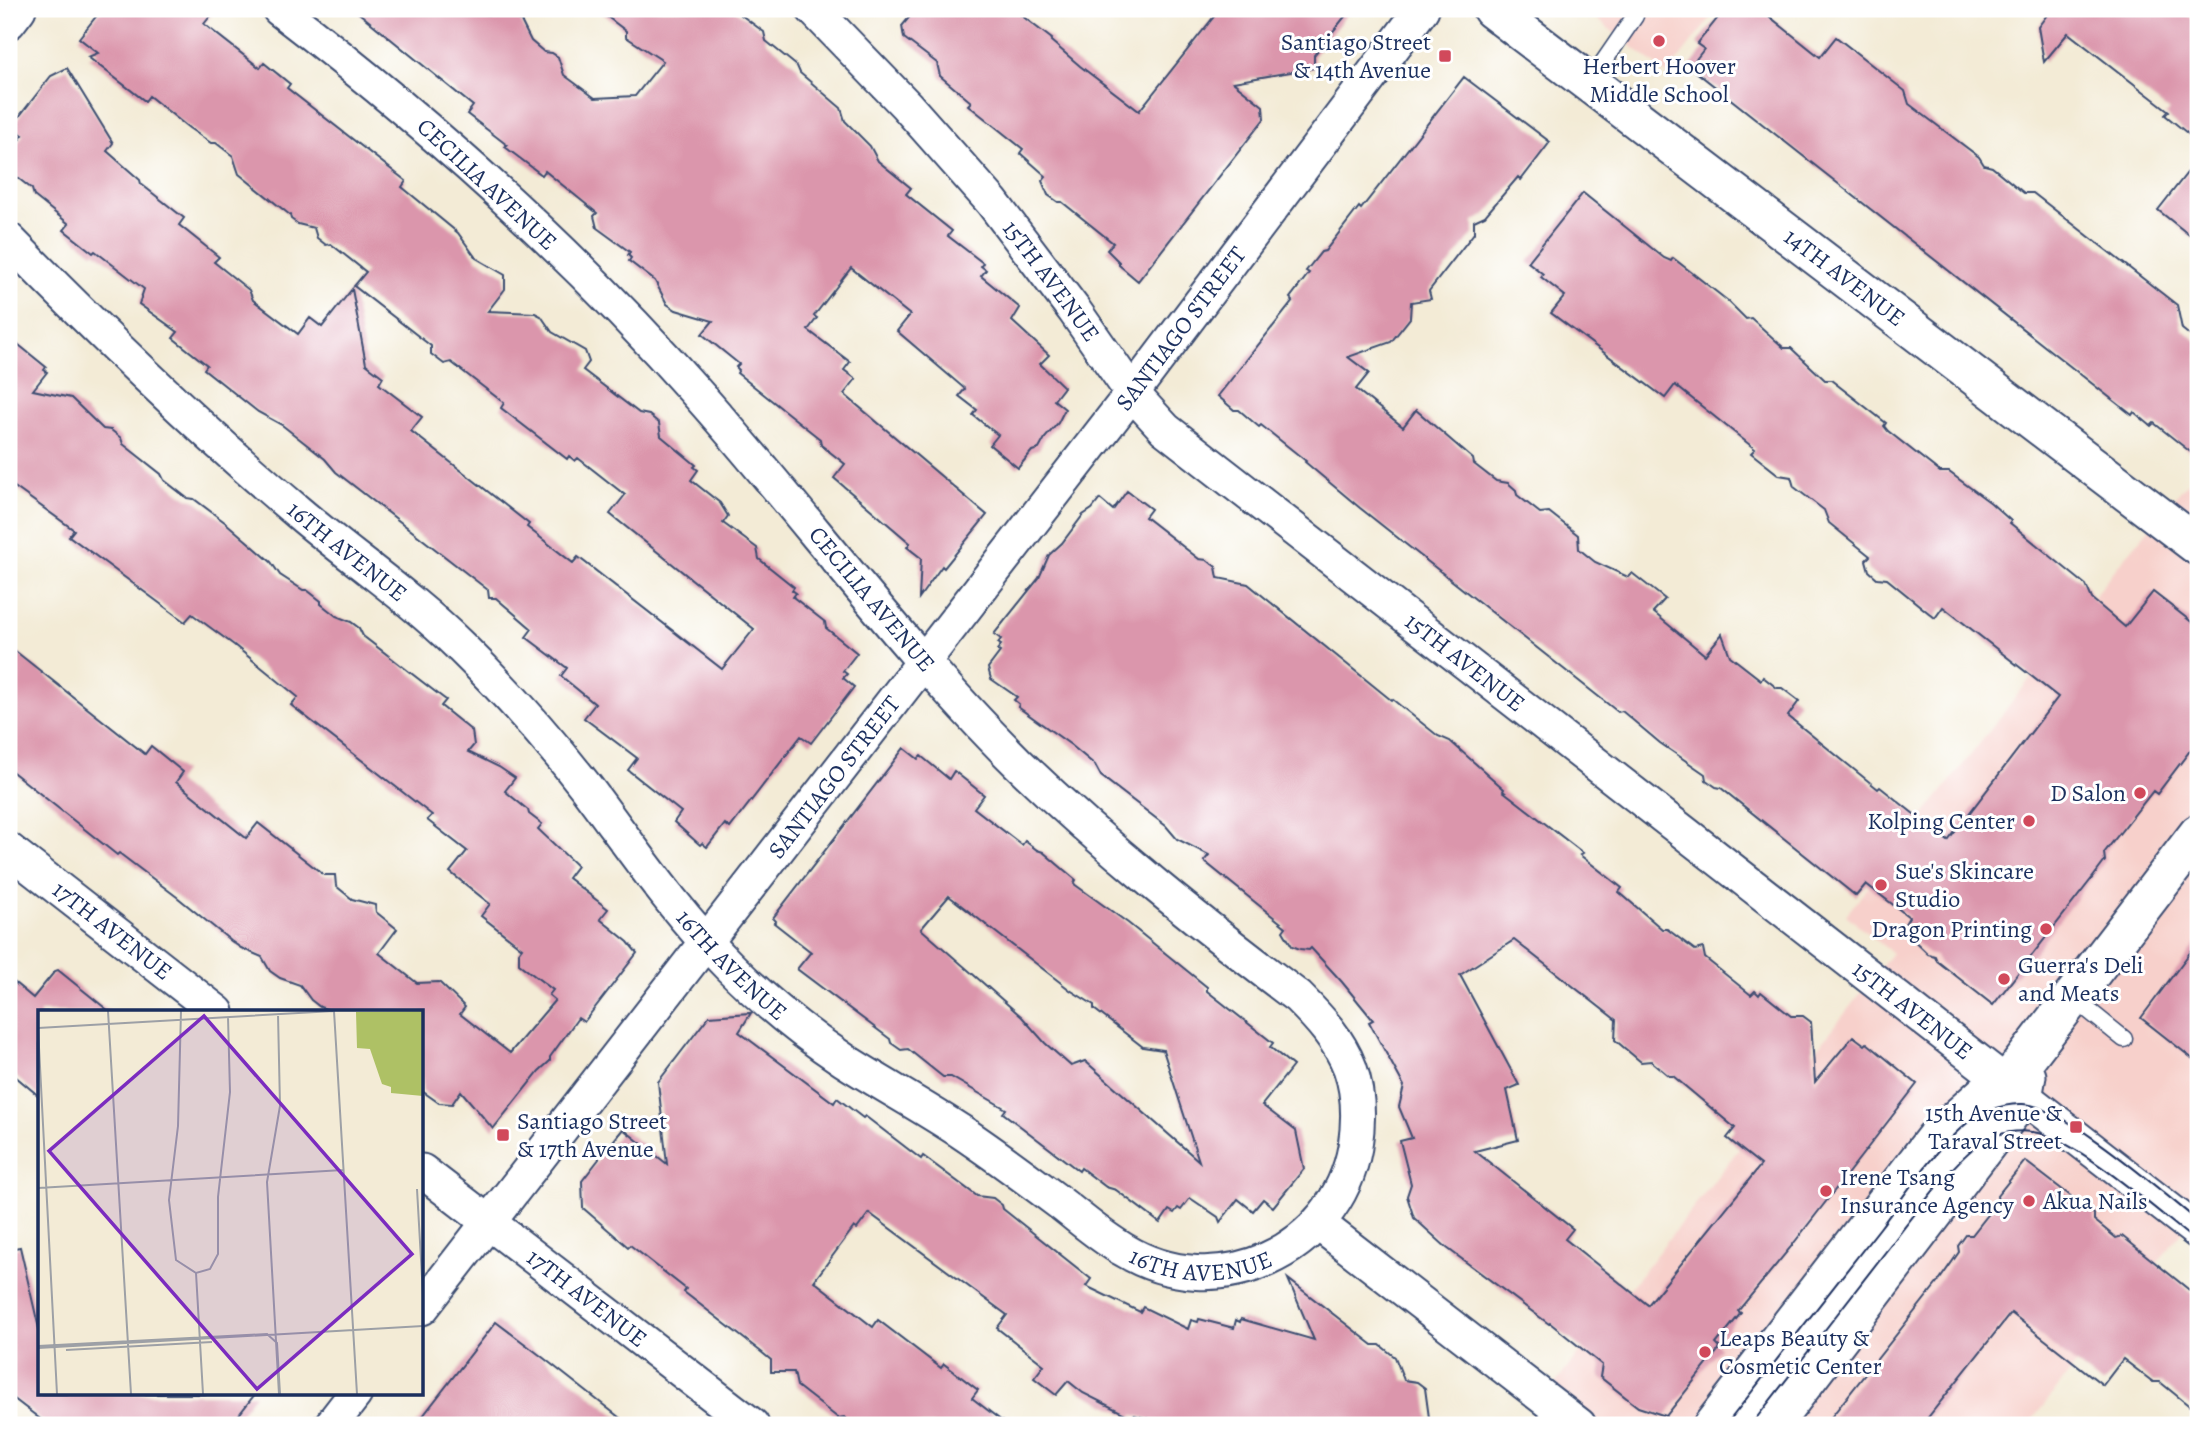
<svg xmlns="http://www.w3.org/2000/svg" width="2207" height="1434" viewBox="0 0 2207 1434" font-family="Alegreya,serif">
<style>
.built{fill:#f7d0cb}
.building{fill:#db96ac;fill-rule:evenodd}
.lines{fill:none;stroke-linecap:round;stroke-linejoin:round}
.service-casing{stroke:#3b4b70;stroke-width:19}
.minor-casing{stroke:#3b4b70;stroke-width:37}
.tertiary-casing{stroke:#3b4b70;stroke-width:42}
.service{stroke:#fff;stroke-width:16}
.minor{stroke:#fff;stroke-width:33}
.tertiary{stroke:#fff;stroke-width:38}
.tram{stroke:#1b2f5e;stroke-width:2}
.poi-dot{fill:#d1495b;stroke:#fff;stroke-width:2.5}
.labels{text-anchor:middle;stroke-width:6;stroke-linejoin:round;paint-order:stroke}
.poi-label{font-size:24px;fill:#1b2f5e;stroke:#fff;text-anchor:start}
.street-label{font-size:24px;fill:#1b2f5e;stroke:#fff}
.inset-road{fill:none;stroke:#9da0a6;stroke-width:2}
.view{fill:#7b2cbf;fill-opacity:0.15;stroke:#7b2cbf;stroke-width:3.5}
.inset-edge{fill:none;stroke:#1b2f5e;stroke-width:3.5}
</style>
<rect width="100%" height="100%" fill="#fff"/>
<filter id="ink" filterUnits="userSpaceOnUse"><feTurbulence type="fractalNoise" baseFrequency=".0143" numOctaves="2"/><feDisplacementMap in="SourceGraphic" scale="14" xChannelSelector="R" yChannelSelector="G"/><feConvolveMatrix kernelMatrix="1 2 1 2 8 2 1 2 1" color-interpolation-filters="sRGB"/></filter>
<filter id="wash" filterUnits="userSpaceOnUse"><feTurbulence type="fractalNoise" baseFrequency=".00686" numOctaves="4" result="noise"/><feDisplacementMap in="SourceGraphic" scale="28" xChannelSelector="R" yChannelSelector="G"/><feGaussianBlur stdDeviation="1.57" result="paint"/><feColorMatrix in="noise" values="0 0 0 0 0 0 0 0 0 0 0 0 0 0 0 0 0 1.4 0 .05"/><feComposite in="paint" operator="in"/></filter>
<g filter="url(#wash)">
<rect width="100%" height="100%" fill="#f3ebd6"/>
<!-- built -->
<g class="built">
<path d="M1584,9H1718L1667,74Z"/>
<path d="M2198,470V1212L2028,1425H1523L1892,953L1846,915L2117,567Z"/>
</g>
<g id="blocks">
<!-- building -->
<g class="building">
<path d="M102,9H216L204,24L260,68L264,63L290,84L287,88L406,181L402,187L458,233L476,258L505,275V289L488,311L535,313L541,316L552,332L585,351L589,362L583,370L639,413L649,415L659,423L661,436L696,465L694,467L698,470L691,480L720,503L728,516L723,523L757,548L759,559L794,587L792,590L796,593L793,597L825,622L826,628L857,653L843,671L847,674L843,678L854,687L811,743L801,736L730,828L725,824L707,847L702,843L700,845L674,822L681,812L628,770L637,758L584,718L595,704L561,676L567,668L526,637L532,629L496,598H489L488,590L336,472L325,459L282,425L258,412L204,369L207,365L173,338L178,332L139,304L144,289L95,251L93,253L64,230L69,224L34,196L32,189L9,171V153L23,135L11,127L51,76L67,68L113,143L107,151L140,180L141,184L184,218L179,225L219,257L214,262L249,290L253,300L298,334L310,318L322,327L352,289L366,364L383,377L379,384L422,417L411,431L529,524L527,527L573,563L578,557L722,669L754,629L610,514L625,495L578,458L575,461L569,456L567,459L501,408L504,403L451,362L444,364L431,354V346L354,286L366,272L331,244L326,245L317,238L314,228L298,224L291,219L290,215L239,174L233,156L216,143H211L189,128L149,96L145,101L88,57L98,53L79,38Z"/>
<path d="M354,9H476L473,13L515,17L521,21L531,41L544,52L552,53L558,57L564,75L595,98L635,96L663,61L626,37V31L597,9H733L764,32L766,41L797,66L800,73L841,108L845,121L870,146L878,161L911,188L906,194L952,231L948,236L983,263L981,266L986,270L981,276L1020,308L1012,321L1049,355L1040,364L1064,387L1054,400L1065,409L1058,423L1045,438L1039,449L1032,451L1018,468L990,445L998,435L973,415L977,410L959,396L965,389L897,331L910,315L851,268L814,316L817,318L808,330L850,362L844,370L856,379L844,394L987,515L944,568L942,566L919,598L921,558L907,547L910,543L834,478L845,464L821,445L820,439L737,373L739,370L736,367L739,364L702,334L713,321L676,310L667,304L655,281L629,261L631,258L628,255L630,252L597,228L594,216L597,213L545,171L542,175L505,147L507,145L467,114L473,106Z"/>
<path d="M916,9H1013L1052,39L1051,41L1080,66L1139,111L1220,9H1351L1314,55V68L1233,82L1263,106L1264,119L1138,281L1119,265V262L1107,250L1113,243L1062,202H1058L1048,195L1042,181L1046,176L1020,153L1023,149L968,105L971,102L940,76L937,63L904,38L902,26Z"/>
<path d="M1725,9H1760L1820,57L1836,37L1905,91L1909,104L1979,157L1984,165L1992,167L2024,193H2033L2177,305L2182,329L2198,342V458L2154,423L2151,426L2134,412L2132,415L1690,67L1704,49L1697,44Z"/>
<path d="M2040,9H2181L2198,23V142L2165,115L2169,111L2068,33L2044,62L2038,27L2047,15Z"/>
<path d="M1464,77L1550,142L1521,180L1518,177L1485,216L1474,221V233L1429,291L1431,299L1411,302L1410,318L1391,342L1348,357L1369,373L1356,389L1403,427L1416,410L1473,459L1474,464L1496,481L1508,483L1516,490L1517,495L1540,513L1549,512L1578,535L1579,549L1595,562L1628,577L1632,573L1665,599L1653,612L1705,655L1722,634L1730,656L1761,680L1763,677L1777,688H1782L1799,701L1788,716L1878,789L1880,787L1948,841L2058,697L1943,607L1935,618L1887,579L1877,578L1869,571L1866,560L1870,556L1829,523L1824,510L1794,487L1791,477L1779,475L1751,453L1755,449L1675,385L1665,398L1551,313L1565,296L1541,277L1543,274L1528,262L1583,193L1664,258L1671,261L1673,258L1728,301L1746,319L1751,318L1784,348H1791L1825,380H1831L1886,423L1884,426L1888,431L1940,472H1949L1991,503L2011,521L2010,523L2086,585L2092,599L2125,627L2153,592L2198,627V740L2157,794L2153,791L2104,853L2105,861L2093,877L1993,1005L1937,961L1935,956L1928,954L1902,929L1909,917L1866,884L1856,896L1721,788L1716,787L1706,780L1705,774L1660,743L1622,711L1618,712L1360,508L1305,462L1306,461L1261,425L1259,427L1239,410H1234L1218,396L1293,301L1290,298L1309,273L1306,271L1321,252L1325,251L1359,207L1361,209Z"/>
<path d="M2198,159V242L2158,210Z"/>
<path d="M9,337L46,367L44,370L47,372L33,390L71,398L103,429L111,430L121,438L123,444L161,474L164,480L187,498L194,499L226,523L271,562L280,575L303,590H307L321,601V604L336,616L351,622L359,628L363,636L442,697L446,700L441,706L472,731L474,745L468,752L499,767L515,778L505,791L528,810L529,814L542,824L538,829L577,866L568,878L608,909L600,919L628,942L637,953L584,1022L578,1018L550,1057V1061L539,1071L493,1129L461,1091L452,1104L439,1103L422,1091V1012H336L320,1007L311,1000L300,985L280,978L270,971L262,957L241,948L231,941L177,897L119,853L117,855L9,769V646L145,754L151,746L183,772L176,782L246,838L258,823L324,875H335L336,886L352,899L375,905L376,912L397,929L379,953L417,983L439,982L465,1007L460,1014L510,1053L555,1000L549,995L553,990L519,964V952L522,948L481,916L490,904L450,872L467,851L427,820L432,815L291,705L298,697L234,645L192,614L185,622L69,536L74,530L9,483Z"/>
<path d="M1127,491L1151,509L1145,517L1199,559L1207,560L1216,567L1218,578L1248,584L1391,700L1392,699L1438,736L1450,741L1504,789L1503,791L1583,853L1580,855L1622,888L1619,892L1662,929H1667L1695,950L1703,948L1705,958L1751,995L1755,991L1759,995L1761,992L1791,1016H1803L1811,1022L1815,1082L1853,1036L1865,1045L1867,1043L1917,1084L1790,1248L1738,1311L1741,1313L1716,1344L1720,1348L1666,1416L1638,1407L1600,1377L1602,1365L1550,1323L1549,1324L1447,1248L1414,1218L1407,1196L1411,1184L1400,1141L1412,1138L1399,1107L1404,1086L1369,1022L1373,1020L1342,982L1311,948L1309,950L1300,949L1292,946L1283,931L1286,927L1204,861L1209,855L1177,839L1166,826L1101,776L1095,765L1071,745L1018,707L1019,704L1014,700L1017,697L991,679L988,668L1000,652L997,650L1001,645L998,643L1001,639L994,634L1039,578L1049,555L1062,543L1083,515L1092,509L1100,499L1113,510ZM1514,940L1616,1020L1615,1040L1641,1062L1651,1061L1669,1076H1673L1735,1128L1727,1138L1761,1165L1648,1305L1565,1239L1573,1229L1475,1151L1518,1140L1507,1090L1519,1085L1460,975Z"/>
<path d="M904,748L918,759L921,756L949,779L954,771L984,795L974,808L1022,845L1025,841L1037,850L1043,852L1076,880L1074,884L1128,923L1191,974L1207,987V991L1273,1043L1270,1047L1293,1066L1262,1105L1296,1131L1304,1169L1273,1207L1263,1199L1253,1211L1238,1199L1220,1222L1218,1217L1190,1198L1181,1210L1178,1208L1174,1213L1169,1210L1160,1223L1116,1190L1106,1187L1081,1168L1079,1171L1003,1113L1006,1109L951,1077H943L908,1049L901,1050L891,1043L890,1039L797,969L811,952L774,923L776,921L773,918ZM949,896L1070,990L1094,1005V1009L1143,1047L1163,1050L1199,1161L1085,1061L1071,1066L1045,1043L1022,1017L921,929Z"/>
<path d="M2198,942V1063L2141,1018Z"/>
<path d="M58,970L110,1012H40V1097L9,1071V978L33,998L55,971Z"/>
<path d="M751,1013L739,1032L834,1103L837,1098L863,1118L865,1116L921,1159L923,1156L977,1196L993,1198L1002,1205L1003,1209L1091,1279L1086,1286L1140,1312L1143,1307L1188,1329L1191,1320L1198,1322L1199,1319L1234,1328L1236,1320L1240,1322L1241,1319L1314,1340L1288,1279L1373,1345H1380L1395,1357L1404,1380L1417,1382L1425,1388L1430,1425H1171L1134,1415L1133,1418L1083,1393L1068,1381L1056,1395L1034,1378L1044,1365L997,1328L1007,1315L869,1213L857,1229L854,1227L814,1281L873,1327L878,1320L941,1368L944,1364L978,1390L972,1398L1007,1425H854L844,1417L838,1418L797,1386L794,1372H771V1360L760,1351L684,1292L686,1289L630,1245L628,1247L583,1208L582,1181L599,1159L598,1148L610,1145L623,1129L667,1164L658,1082L709,1016Z"/>
<path d="M2025,1161L2094,1214V1220L2116,1238L2122,1236L2198,1297V1413L2160,1382H2153L2123,1359L2103,1385L2011,1313L1922,1425H1825L1938,1282L1959,1252L1958,1246L1966,1235H1972L1998,1202L1997,1196Z"/>
<path d="M20,1247L40,1333V1394H255L231,1425H48L9,1395V1249Z"/>
<path d="M496,1322L541,1356L629,1425H416Z"/>
</g>
</g>
</g>
<g filter="url(#ink)">
<use href="#blocks" fill-opacity="0" stroke="#3b4b70" stroke-width="2"/>
<g class="lines">
<!-- service casing -->
<g class="service-casing">
<g id="service">
<path d="M1589,83L1635,16"/>
<path d="M2072,997L2124,1039"/>
</g>
</g>
<!-- minor casing -->
<g class="minor-casing">
<g id="minor">
<path id="s1" d="M813,9L906,105L992,202L1074,310L1132,393L1165,429L2198,1232"/>
<path d="M9,22L19,9"/>
<path id="s2" d="M9,240C102,335 197,427 299,513C352,558 410,597 460,646C505,690 547,737 586,787C632,848 674,911 729,966C763,1000 803,1033 844,1060C883,1085 924,1107 963,1133C996,1155 1028,1179 1060,1203C1081,1219 1101,1237 1124,1250C1216,1306 1336,1253 1355,1147C1359,1121 1359,1093 1350,1068C1339,1039 1319,1018 1298,997C1200,923 1106,848 1018,763C901,647 804,513 695,391C570,250 428,123 279,9"/>
<path id="s3" d="M9,850L217,1012"/>
<path id="s4" d="M422,1171L752,1425"/>
<path d="M1319,1224L1579,1425"/>
<path id="s5" d="M422,1308L1132,393L1422,9"/>
<path d="M331,1425L355,1394"/>
<path d="M1710,1425L1933,1137L1983,1092"/>
<path d="M1775,1425L2025,1098L2029,1076"/>
</g>
</g>
<!-- tertiary casing -->
<g class="tertiary-casing">
<g id="tertiary">
<path id="s6" d="M1492,9L2198,546"/>
<path d="M1739,1425L1974,1122L2006,1084L2198,834"/>
</g>
</g>
<!-- service -->
<use href="#service" class="service"/>
<!-- minor -->
<use href="#minor" class="minor"/>
<!-- tertiary -->
<use href="#tertiary" class="tertiary"/>
<!-- tram -->
<g class="tram">
<path d="M1726,1425C1777,1359 1828,1294 1880,1228C1905,1195 1929,1157 1960,1129C1976,1114 2001,1103 2023,1104C2065,1106 2162,1192 2198,1221"/>
<path d="M1751,1425C1799,1364 1846,1302 1894,1241C1915,1214 1954,1160 1982,1142C1998,1132 2019,1129 2038,1133C2078,1140 2163,1216 2198,1243"/>
</g>
</g>
</g>
<!-- markers -->
<g class="poi-dot">
<circle cx="1659" cy="41" r="7"/>
<rect x="1438" y="49" width="14" height="14" rx="3.5"/>
<circle cx="2140" cy="793" r="7"/>
<circle cx="2029" cy="821" r="7"/>
<circle cx="1881" cy="885" r="7"/>
<circle cx="2046" cy="929" r="7"/>
<circle cx="2004" cy="979" r="7"/>
<rect x="2069" y="1120" width="14" height="14" rx="3.5"/>
<rect x="496" y="1128" width="14" height="14" rx="3.5"/>
<circle cx="1826" cy="1191" r="7"/>
<circle cx="2029" cy="1201" r="7"/>
<circle cx="1705" cy="1352" r="7"/>
</g>
<g class="labels">
<!-- poi labels -->
<g class="poi-label">
<text x="1431" y="50" text-anchor="end">Santiago Street<tspan x="1431" dy="28">&amp; 14th Avenue</tspan></text>
<text x="1659" y="74" text-anchor="middle">Herbert Hoover<tspan x="1659" dy="28">Middle School</tspan></text>
<text x="2126" y="801" text-anchor="end">D Salon</text>
<text x="2015" y="829" text-anchor="end">Kolping Center</text>
<text x="1895" y="879">Sue's Skincare<tspan x="1895" dy="28">Studio</tspan></text>
<text x="2032" y="937" text-anchor="end">Dragon Printing</text>
<text x="2018" y="973">Guerra's Deli<tspan x="2018" dy="28">and Meats</tspan></text>
<text x="2062" y="1121" text-anchor="end">15th Avenue &amp;<tspan x="2062" dy="28">Taraval Street</tspan></text>
<text x="517" y="1129">Santiago Street<tspan x="517" dy="28">&amp; 17th Avenue</tspan></text>
<text x="1840" y="1185">Irene Tsang<tspan x="1840" dy="28">Insurance Agency</tspan></text>
<text x="2043" y="1209">Akua Nails</text>
<text x="1719" y="1346">Leaps Beauty &amp;<tspan x="1719" dy="28">Cosmetic Center</tspan></text>
</g>
<!-- street labels -->
<g class="street-label">
<text transform="translate(487 184) rotate(43)" y="8">CECILIA AVENUE</text>
<text dy="8" stroke="none"><textPath href="#s6" startOffset="443">14TH AVENUE</textPath></text>
<text dy="8" stroke="none"><textPath href="#s1" startOffset="362">15TH AVENUE</textPath></text>
<text dy="8" stroke="none"><textPath href="#s5" startOffset="1239">SANTIAGO STREET</textPath></text>
<text dy="8" stroke="none"><textPath href="#s2" startOffset="460">16TH AVENUE</textPath></text>
<text transform="translate(872 599) rotate(50)" y="8">CECILIA AVENUE</text>
<text dy="8" stroke="none"><textPath href="#s1" startOffset="929">15TH AVENUE</textPath></text>
<text dy="8" stroke="none"><textPath href="#s5" startOffset="672">SANTIAGO STREET</textPath></text>
<text dy="8" stroke="none"><textPath href="#s3" startOffset="131">17TH AVENUE</textPath></text>
<text dy="8" stroke="none"><textPath href="#s2" startOffset="1027">16TH AVENUE</textPath></text>
<text dy="8" stroke="none"><textPath href="#s1" startOffset="1496">15TH AVENUE</textPath></text>
<text dy="8" stroke="none"><textPath href="#s2" startOffset="1594">16TH AVENUE</textPath></text>
<text dy="8" stroke="none"><textPath href="#s4" startOffset="208">17TH AVENUE</textPath></text>
</g>
</g>
<!-- overview -->
<g transform="translate(38 1010)">
<rect width="385" height="385" fill="#f3ebd6"/>
<path d="M385,1V86L353,83V77L344,74L332,39L319,38L318,2Z" fill="#aec165"/>
<path class="inset-road" d="M70,1L93,384M143,1L140,116L131,190L138,250L158,263L172,259L180,244V187L192,82L190,7M296,1L319,384M240,4L242,96L229,172L241,384M0,18L19,384M0,18L296,1M0,178L305,160M379,179L385,285M158,263L165,384M0,336L229,324L239,333L242,384M0,338L385,316M28,340L174,332"/>
<path class="view" d="M166,6L374,244L219,379L11,141Z"/>
<rect width="385" height="385" class="inset-edge"/>
</g>
<!-- margin -->
<rect width="2207" height="1434" fill="none" stroke="#fff" stroke-width="35"/>
</svg>
